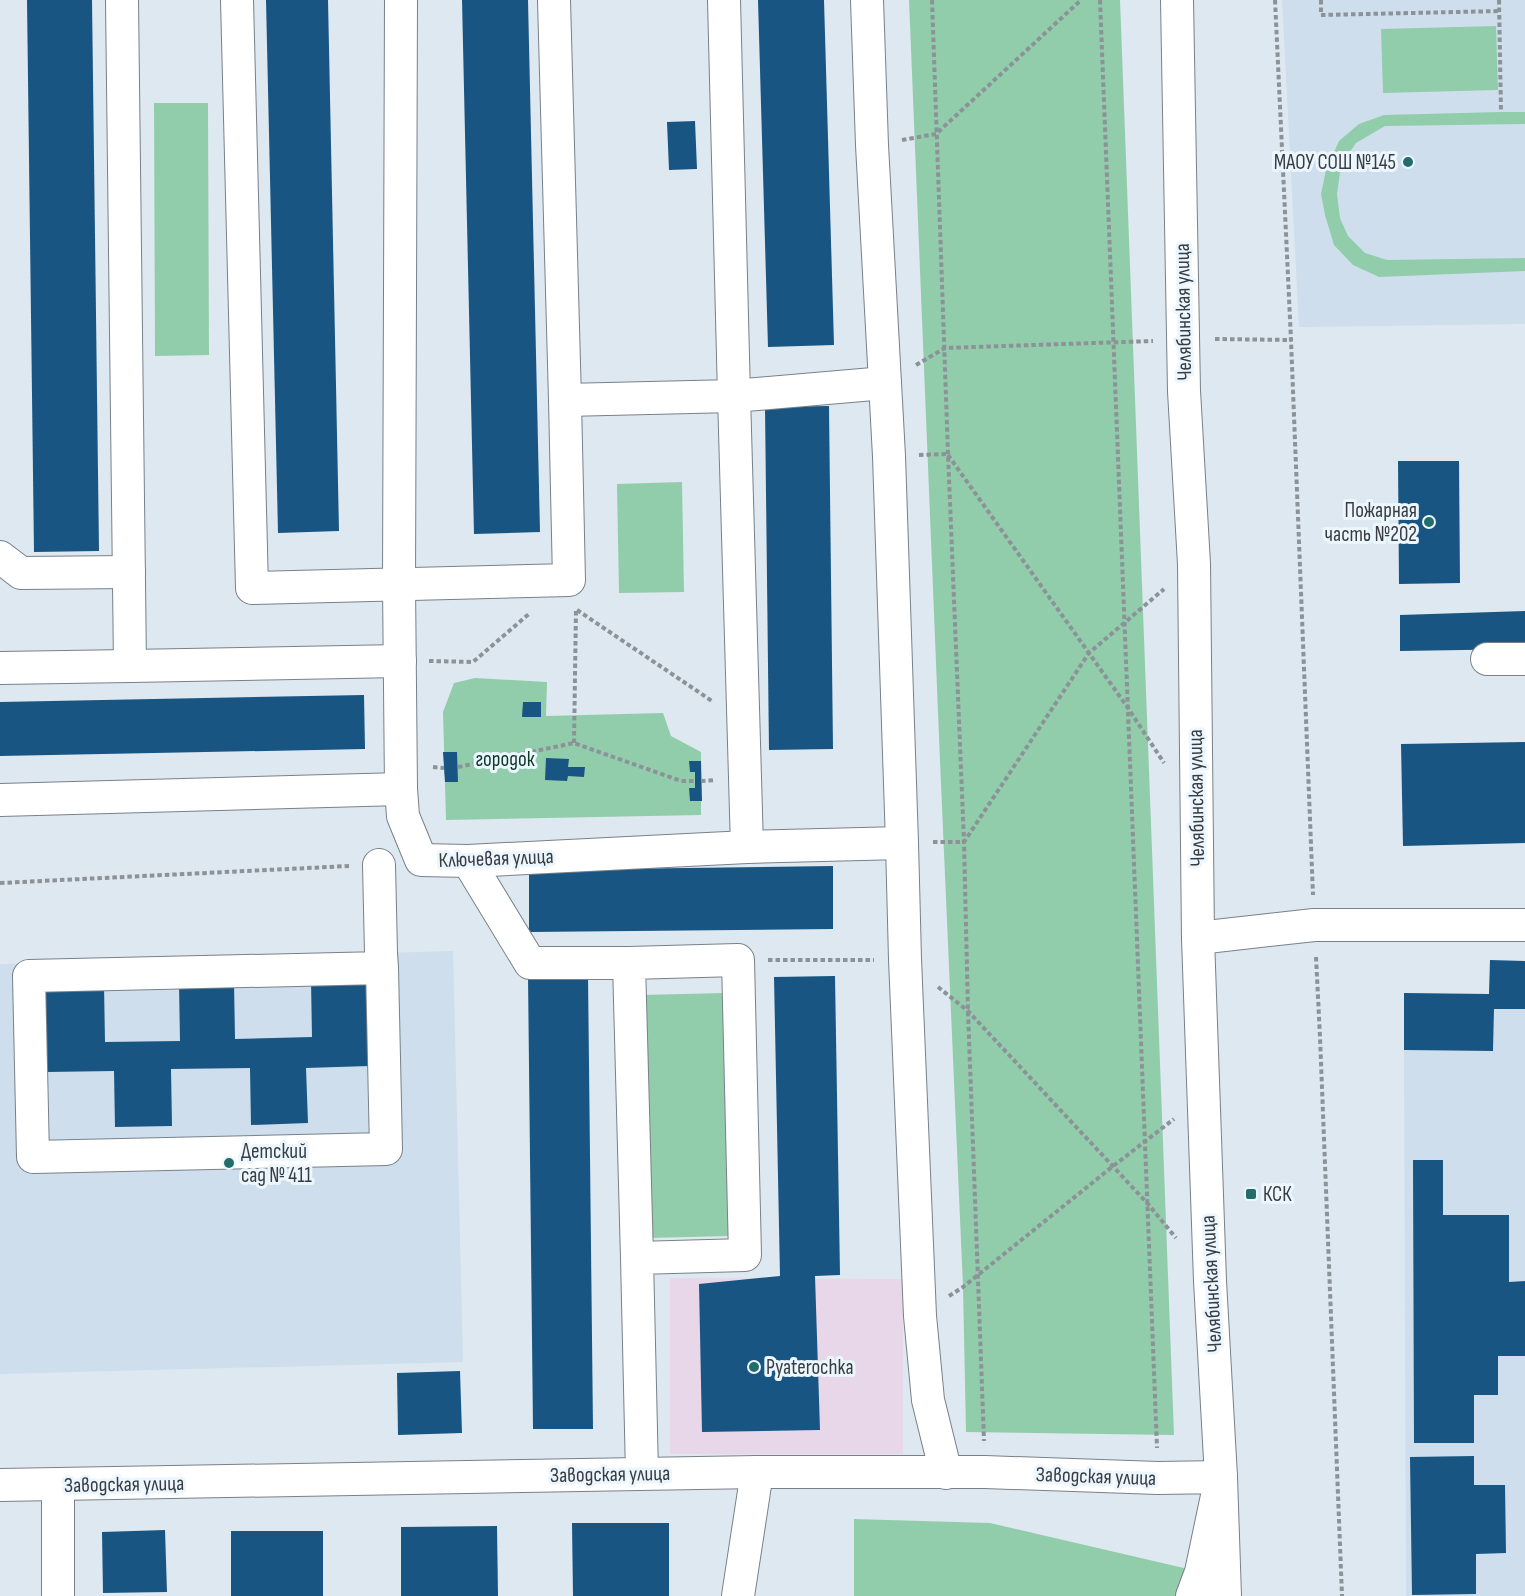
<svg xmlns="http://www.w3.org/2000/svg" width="1525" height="1596" viewBox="0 0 1525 1596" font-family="'Sofia Sans Condensed',sans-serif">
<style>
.commercial{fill:#e7d7e9}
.built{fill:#cedeec}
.green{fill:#92cdab}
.building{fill:#185583}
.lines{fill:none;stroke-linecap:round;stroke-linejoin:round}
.minor-casing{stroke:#788189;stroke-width:34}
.path{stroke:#8b9298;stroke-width:4;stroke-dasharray:4.5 3;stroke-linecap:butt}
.minor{stroke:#fff;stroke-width:32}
.poi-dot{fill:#226d6c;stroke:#ebf6ff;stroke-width:2}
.labels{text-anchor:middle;stroke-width:6;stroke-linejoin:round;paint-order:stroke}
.poi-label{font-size:21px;fill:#393d40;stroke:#ebf6ff;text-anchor:start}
.street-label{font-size:21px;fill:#393d40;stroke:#ebf6ff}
.park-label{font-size:21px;fill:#0d3924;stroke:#ebf6ff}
</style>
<rect width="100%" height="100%" fill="#dee8f1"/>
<!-- commercial -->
<path class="commercial" d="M670,1278L903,1279V1454H670Z"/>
<!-- built -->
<g class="built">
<path d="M1282,0H1525V324L1299,327Z"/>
<path d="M453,951L463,1362L0,1374V964Z"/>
<path d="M1494,1009H1525V1596H1406L1404,1050L1493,1051Z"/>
</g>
<!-- green -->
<g class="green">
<path d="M909,0H1120L1174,1435L966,1432L963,1287L940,761Z"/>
<path d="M1496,26L1498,90L1383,93L1381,29Z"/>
<path d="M154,103H208L209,355L155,356Z"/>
<path d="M1501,112H1525V124L1385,126L1356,143L1341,165L1337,194L1340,218L1348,236L1365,253L1387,260L1525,258V271L1379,277L1353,265L1334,245L1325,215L1321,194L1326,170L1339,141L1359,124L1384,115Z"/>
<path d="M682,482L684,592L619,593L617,484Z"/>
<path d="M475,678L547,682L546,716L663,713L671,736L701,752V815L446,820L443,712L454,683Z"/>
<path d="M725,993L731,1236L647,1238L641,995Z"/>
<path d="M854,1519L990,1523L1201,1572V1596H854Z"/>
</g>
<!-- building -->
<g class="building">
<path d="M27,0H92L99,551L34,552Z"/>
<path d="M266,0H328L339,531L278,533Z"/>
<path d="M462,0H528L540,532L474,534Z"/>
<path d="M758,0H824L834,345L768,347Z"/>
<path d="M695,121L697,169L669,170L667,122Z"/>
<path d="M829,406L833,749L769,750L765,407Z"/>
<path d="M1398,461H1459L1460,583L1399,584Z"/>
<path d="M1525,611V649L1400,651V615Z"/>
<path d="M364,695L365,749L0,756V702Z"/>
<path d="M523,702H541V717H522Z"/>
<path d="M1525,742V843L1403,846L1401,744Z"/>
<path d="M443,752H457L458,782H445Z"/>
<path d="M546,758L569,759L568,767H585L584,777L568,776L567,781L545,780Z"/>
<path d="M689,761H701L702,801H690L689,788H695V772H690Z"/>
<path d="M833,866V929L529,932V870Z"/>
<path d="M1490,960L1525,961V1009H1494L1493,1051L1404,1050V993L1489,994Z"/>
<path d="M588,974L593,1429H533L528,975Z"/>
<path d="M835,976L840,1275L815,1276L820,1430L702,1432L699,1284L780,1276L774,977Z"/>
<path d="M367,979L369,1066L306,1068L308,1123L251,1125L250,1068L171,1069L172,1126L115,1127L114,1071L47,1072L45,986L104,985L105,1042L180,1041L179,983L234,982L235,1039L312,1037L311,980Z"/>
<path d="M1413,1160H1443V1215H1509V1282L1525,1281V1356H1498V1395H1474V1443H1414Z"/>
<path d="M460,1371L462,1433L398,1435L397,1373Z"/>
<path d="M1474,1456V1485H1505L1506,1553L1476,1554V1594L1412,1595L1410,1457Z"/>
<path d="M572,1523H669V1596H573Z"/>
<path d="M497,1526L498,1596H401V1527Z"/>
<path d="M165,1530L167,1592L103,1593L102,1532Z"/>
<rect x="231" y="1531" width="92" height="65"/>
</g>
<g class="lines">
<!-- minor casing -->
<g class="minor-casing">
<g id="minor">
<path d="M122,0L130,666L400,661"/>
<path d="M237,0L252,588L569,580L565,400"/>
<path d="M401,0L399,584L401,789L403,816L421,860L468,861L747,847L902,843"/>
<path d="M554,0L565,400L734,396L724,0"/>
<path d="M867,0L872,145L889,456L902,843L905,959L920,1316L928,1400L946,1473"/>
<path d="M1177,0L1184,391L1194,564L1198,938L1210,1281L1221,1477L1225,1596"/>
<path d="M0,557L21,573L129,572"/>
<path d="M1487,659H1525"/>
<path d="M0,668L130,666"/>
<path d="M0,800L401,789"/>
<path d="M747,847L734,396L885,383"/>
<path d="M468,861L530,963H629"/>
<path d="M379,865L381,953L382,968L386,1149L33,1157L29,976L382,968"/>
<path d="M1198,938L1314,925H1525"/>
<path d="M637,1258L629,963L738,960L745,1255L637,1258L642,1473"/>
<path d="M0,1485L757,1472H985L1158,1478L1221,1477L1201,1572L1192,1596"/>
<path d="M58,1485V1596"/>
<path d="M738,1596L757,1472"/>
</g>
</g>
<!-- path -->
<g class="path">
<path d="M932,0L948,454L964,842L968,1011L984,1441"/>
<path d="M1100,0L1157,1448"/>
<path d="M1275,0L1291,340L1313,895"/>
<path d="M1321,0V15L1500,11"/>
<path d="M1499,0L1501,112"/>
<path d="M902,140L936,134L1081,0"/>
<path d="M1215,339L1291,340"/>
<path d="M916,365L945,348L1153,341"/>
<path d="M919,455L948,454"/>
<path d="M948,455L1128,708L1164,763"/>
<path d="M577,610L712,701"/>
<path d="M429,661L473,662L530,613"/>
<path d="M574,743L576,609"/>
<path d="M433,767L444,768"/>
<path d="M458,767L574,743L681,781H695"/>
<path d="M701,781L716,780"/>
<path d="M933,842H964L1089,653L1164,589"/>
<path d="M0,883L349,866"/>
<path d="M1316,957L1320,1037L1342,1596"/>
<path d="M768,960H874"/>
<path d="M938,987L968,1011L1148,1204L1176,1238"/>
<path d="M949,1296L963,1287L1112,1167L1174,1119"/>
</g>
<!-- minor -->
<use href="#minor" class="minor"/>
</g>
<!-- markers -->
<g class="poi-dot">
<circle cx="1408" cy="162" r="6"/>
<circle cx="1429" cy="522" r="6"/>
<circle cx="229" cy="1163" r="6"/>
<rect x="1245" y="1188" width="12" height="12" rx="3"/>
<circle cx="754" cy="1367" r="6"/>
</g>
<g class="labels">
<!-- poi labels -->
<g class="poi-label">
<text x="1396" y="169" text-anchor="end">МАОУ СОШ №145</text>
<text x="1417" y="517" text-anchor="end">Пожарная<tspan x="1417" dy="24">часть №202</tspan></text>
<text x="241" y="1158">Детский<tspan x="241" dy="24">сад № 411</tspan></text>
<text x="1263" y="1201">КСК</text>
<text x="766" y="1374">Pyaterochka</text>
</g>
<!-- street labels -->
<g class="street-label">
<text transform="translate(1183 312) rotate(-91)" y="7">Челябинская улица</text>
<text transform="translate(1196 798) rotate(-91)" y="7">Челябинская улица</text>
<text transform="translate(496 858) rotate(-2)" y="7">Ключевая улица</text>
<text transform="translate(1211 1284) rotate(-93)" y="7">Челябинская улица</text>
<text transform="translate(610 1474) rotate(-1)" y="7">Заводская улица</text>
<text transform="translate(1096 1476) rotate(2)" y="7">Заводская улица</text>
<text transform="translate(124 1484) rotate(-1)" y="7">Заводская улица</text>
</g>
<!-- park labels -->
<g class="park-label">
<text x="505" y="766">городок</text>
</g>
</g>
</svg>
